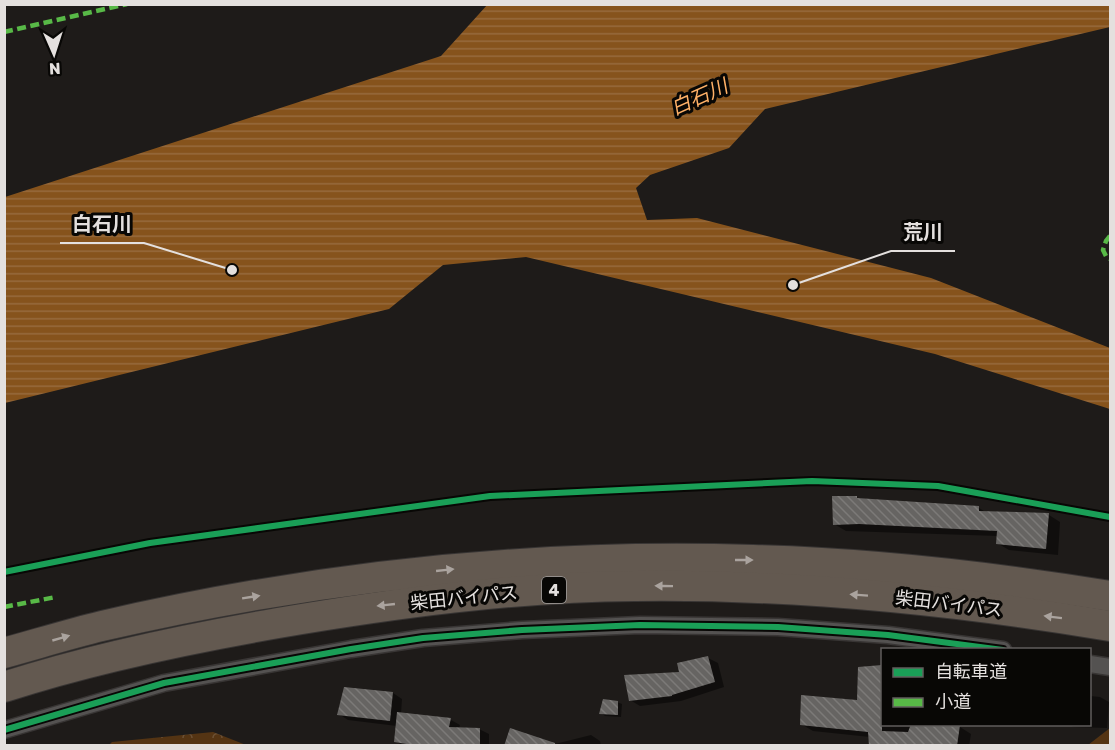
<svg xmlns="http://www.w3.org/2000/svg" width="1115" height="750" viewBox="0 0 1115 750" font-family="Rubik,'Noto Sans JP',sans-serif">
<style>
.forest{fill:url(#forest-crowns)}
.water{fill:url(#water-rules)}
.shadow{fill:#0007}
.building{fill:url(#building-back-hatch)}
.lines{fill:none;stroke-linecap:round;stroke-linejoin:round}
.street-casing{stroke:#383534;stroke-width:19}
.highway-casing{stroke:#383534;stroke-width:32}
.street{stroke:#545251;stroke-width:16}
.highway{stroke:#635950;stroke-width:30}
.quiet{stroke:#58b947;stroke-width:4.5;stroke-dasharray:9 4.5;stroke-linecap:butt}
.cycleway-casing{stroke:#080705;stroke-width:10}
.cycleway{stroke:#1a9f57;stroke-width:6}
.oneway{fill:#aaa39e}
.labels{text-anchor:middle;stroke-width:6;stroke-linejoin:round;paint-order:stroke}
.shield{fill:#080705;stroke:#a29f9d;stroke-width:1.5}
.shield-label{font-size:16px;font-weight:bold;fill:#e4e0de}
.street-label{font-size:18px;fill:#e4e0de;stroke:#080705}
.water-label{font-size:20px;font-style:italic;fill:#feb067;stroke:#080705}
.leader{fill:none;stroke:#e4e0de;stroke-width:2}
.callout-dot{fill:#e4e0de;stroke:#080705;stroke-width:2}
.callout-label{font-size:20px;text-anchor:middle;font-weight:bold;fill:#e4e0de;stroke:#080705;stroke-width:6;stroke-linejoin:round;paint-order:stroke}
</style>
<defs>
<pattern id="forest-crowns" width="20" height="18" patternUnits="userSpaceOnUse" patternTransform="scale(1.5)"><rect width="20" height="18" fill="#543413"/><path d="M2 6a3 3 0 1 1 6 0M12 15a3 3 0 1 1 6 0" fill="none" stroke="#6c5135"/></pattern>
<pattern id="water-rules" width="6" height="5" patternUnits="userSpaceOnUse" patternTransform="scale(1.5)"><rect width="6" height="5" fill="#86531c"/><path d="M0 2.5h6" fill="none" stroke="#976b3d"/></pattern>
<pattern id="building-back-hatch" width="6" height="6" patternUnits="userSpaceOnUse" patternTransform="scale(1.5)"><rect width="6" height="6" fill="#666462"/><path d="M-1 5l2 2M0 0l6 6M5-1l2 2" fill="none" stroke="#7c7a78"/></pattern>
</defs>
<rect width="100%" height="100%" fill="#1e1b19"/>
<!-- forest -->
<g class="forest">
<path d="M1110,728V745H1088Z"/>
<path d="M213,732L246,745H109L112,742Z"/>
</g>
<!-- water -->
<path class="water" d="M488,4L1110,5V27L765,109L729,148L650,175L636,188L647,220L697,218L931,278L1110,348V409L935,354L526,257L443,265L389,309L5,403V197L441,56Z"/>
<!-- shadow -->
<g class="shadow">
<path d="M856,497L861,500L979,508L987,513L1049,515L1060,522L1058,555L1009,550L997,543L998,536L846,531L834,524Z"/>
<path d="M708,658L718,663L724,687L681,701L640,706L630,700Z"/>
<path d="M882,667V724H936V726L960,727L971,734L969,746H871L870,737L813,731L801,724L859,701V668Z"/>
<path d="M393,693L402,699L401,714L451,720L460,725L459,728L479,729L489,734V746H403L396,741L397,726L348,720L339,714Z"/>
<path d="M1090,696L1100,697L1109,702L1107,728L1073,727L1069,724H1090Z"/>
<path d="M617,702L622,704L621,717L605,716L601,713Z"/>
<path d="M591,735L600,741L601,746H506L555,744Z"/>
</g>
<!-- building -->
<g class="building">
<path d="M832,496H857V498L979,506V511L1049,513L1046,549L996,544L997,531L859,524L833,525Z"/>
<path d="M708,656L715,682L672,695V696L629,701L624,675L679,672L677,663Z"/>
<path d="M882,665V731L908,732L911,724L960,725L957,746H869L868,732L800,725L801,695L857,700L858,667Z"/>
<path d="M344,687L393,692L390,721L337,715Z"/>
<path d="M603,699L618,701V715L599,714Z"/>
<path d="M397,712L451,718L449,727L480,728V746H419L394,742Z"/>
<path d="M510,728L555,743V746H504Z"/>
</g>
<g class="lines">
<!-- street casing -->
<g class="street-casing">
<g id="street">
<path d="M1090,664L1110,667"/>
<path d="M4,730L164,683L351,649L423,638L522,630L640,625L778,627L888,635L1003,650"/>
</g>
</g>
<!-- highway casing -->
<g class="highway-casing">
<g id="highway">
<path d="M4,653C37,644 69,634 102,626C314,577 535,553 753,560C873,563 993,577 1110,596"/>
<path d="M4,687C93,658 186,639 278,623C395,603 515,587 635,586C794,584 954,600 1110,626"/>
</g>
</g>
<!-- street -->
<use href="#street" class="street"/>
<!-- highway -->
<use href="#highway" class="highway"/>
<!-- quiet -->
<g class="quiet">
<path d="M4,32L127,4"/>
<path d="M1110,236L1106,241L1103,250L1106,256L1110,259"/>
<path d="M4,607L56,597"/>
</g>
<!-- cycleway casing -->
<g class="cycleway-casing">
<g id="cycleway">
<path d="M4,572L150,543L490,496L812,481L938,486L1110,517"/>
<path d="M4,730L164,683L351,649L423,638L522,630L640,625L778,627L888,635L1003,650"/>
</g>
</g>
<!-- cycleway -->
<use href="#cycleway" class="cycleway"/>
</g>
<!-- one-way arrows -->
<defs><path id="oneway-solid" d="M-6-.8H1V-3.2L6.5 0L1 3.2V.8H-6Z" transform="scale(1.5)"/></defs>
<g class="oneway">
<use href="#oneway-solid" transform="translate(744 560)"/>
<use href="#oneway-solid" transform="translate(445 570) rotate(-6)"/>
<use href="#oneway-solid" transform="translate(664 586) rotate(-179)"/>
<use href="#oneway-solid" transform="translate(859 595) rotate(-176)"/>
<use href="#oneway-solid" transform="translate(251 597) rotate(-9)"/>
<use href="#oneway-solid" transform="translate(386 605) rotate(174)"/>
<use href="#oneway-solid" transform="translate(1053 617) rotate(-173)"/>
<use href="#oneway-solid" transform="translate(61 638) rotate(-16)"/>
</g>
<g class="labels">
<!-- shield labels -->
<rect class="shield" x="542" y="577" width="24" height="26" rx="4.5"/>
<g class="shield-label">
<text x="554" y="596">4</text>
</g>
<!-- street labels -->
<g class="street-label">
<text transform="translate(464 598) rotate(-6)" y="6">柴田バイパス</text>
<text transform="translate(949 604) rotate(7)" y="6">柴田バイパス</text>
</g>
<!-- water labels -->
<g class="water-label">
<text transform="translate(699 97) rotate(-24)" y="7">白石川</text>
</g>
</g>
<!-- callouts -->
<path class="leader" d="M232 270L144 243H60M793 285L891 251H955"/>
<g class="callout-dot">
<circle cx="232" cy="270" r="6"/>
<circle cx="793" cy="285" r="6"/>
</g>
<g class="callout-label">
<text x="102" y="231">白石川</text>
<text x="923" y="239">荒川</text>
</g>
<!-- border -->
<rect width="1115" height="750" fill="none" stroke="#e4e0de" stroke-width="12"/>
<!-- legend -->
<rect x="881" y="648" width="210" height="78" fill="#080705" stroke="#605e5c" stroke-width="1.5"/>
<rect x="893" y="668" width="30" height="9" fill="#1a9f57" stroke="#605e5c" stroke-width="1.5"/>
<text x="935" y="678" font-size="18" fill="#e4e0de">自転車道</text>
<rect x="893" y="698" width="30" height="9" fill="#58b947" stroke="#605e5c" stroke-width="1.5"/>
<text x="935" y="708" font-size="18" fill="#e4e0de">小道</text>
<!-- north arrow -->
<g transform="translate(54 54) rotate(177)" stroke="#080705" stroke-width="4.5" paint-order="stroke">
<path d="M0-4.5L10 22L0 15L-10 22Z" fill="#e4e0de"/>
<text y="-9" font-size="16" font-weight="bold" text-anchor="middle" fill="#e4e0de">N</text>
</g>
</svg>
